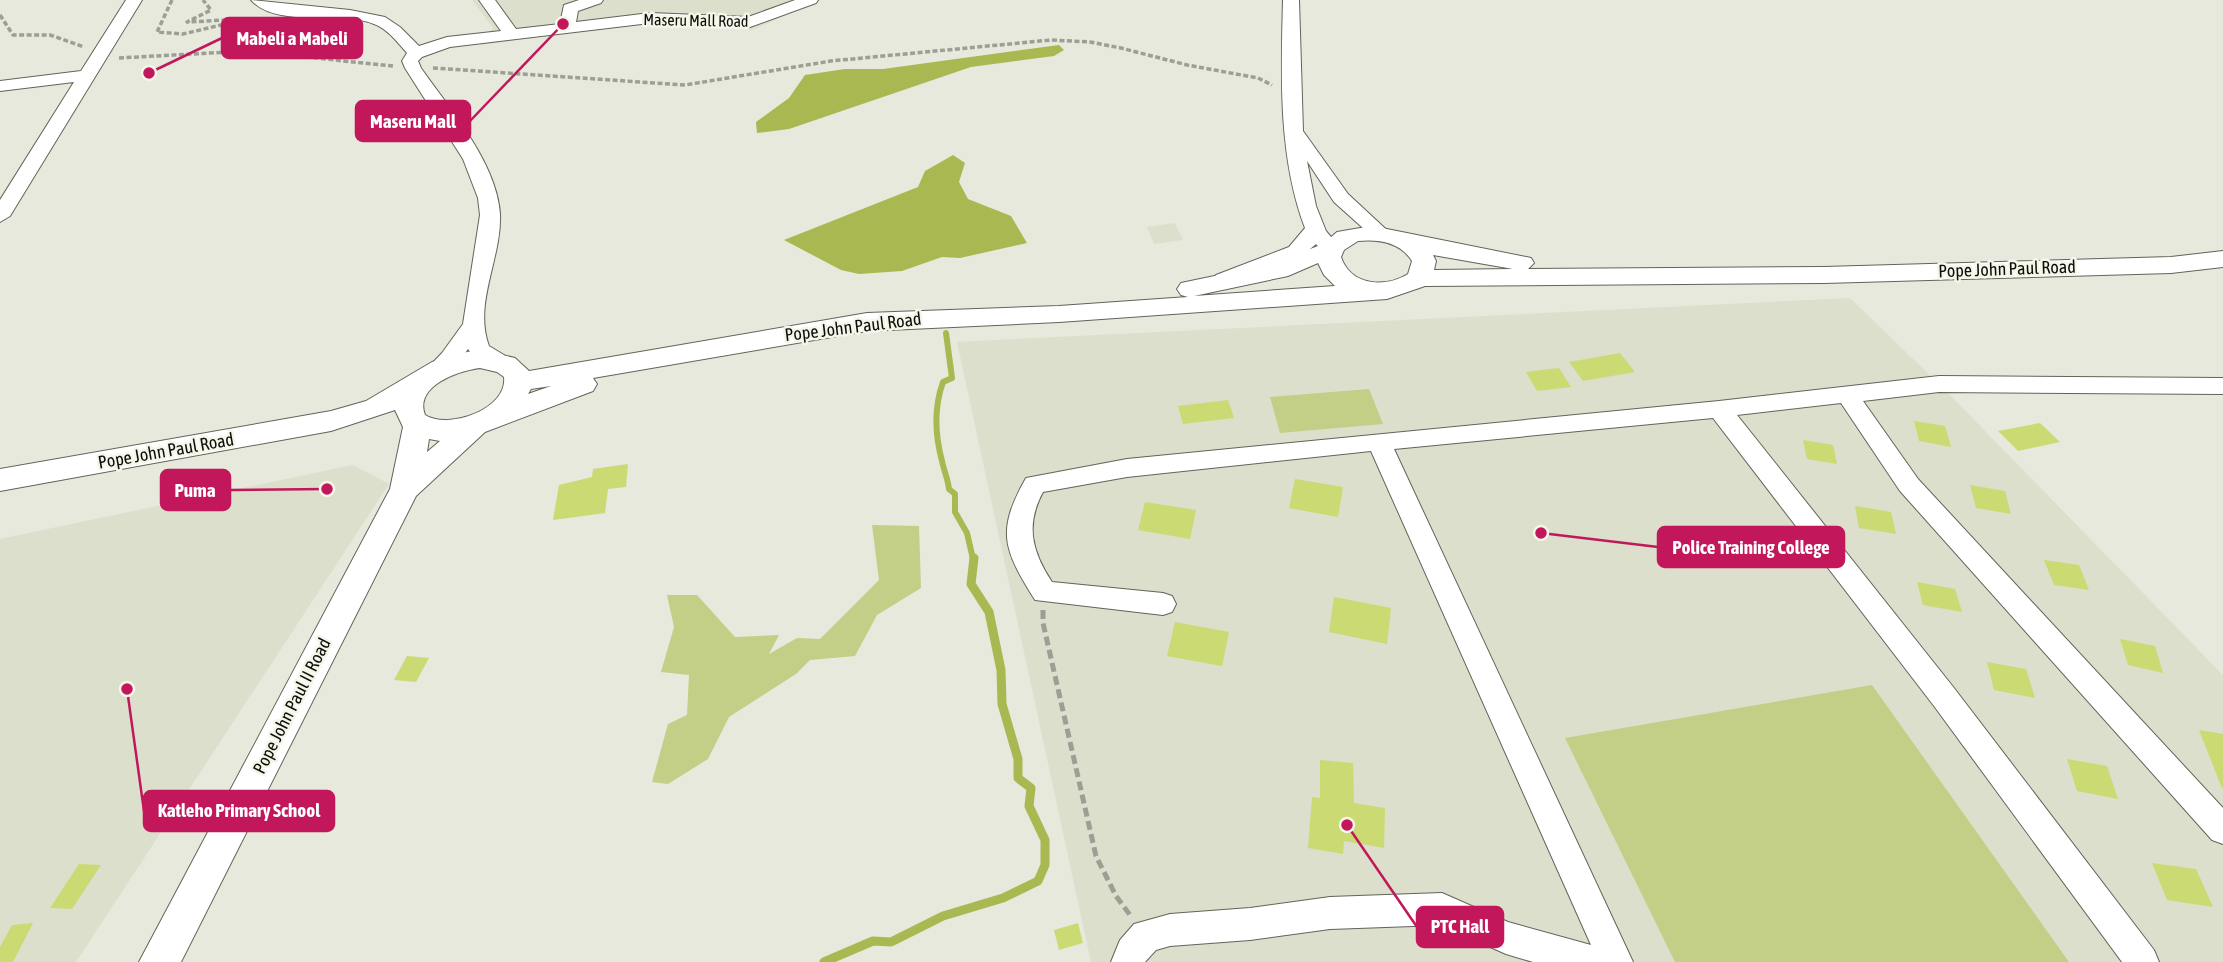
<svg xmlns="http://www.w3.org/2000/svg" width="2223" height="962" viewBox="0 0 2223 962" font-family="'Asap Condensed',sans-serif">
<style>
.built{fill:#dbdfcb}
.green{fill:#c3cf86}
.water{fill:#aab851}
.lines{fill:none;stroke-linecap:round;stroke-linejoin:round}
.stream-far1{stroke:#aab851;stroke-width:6}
.stream{stroke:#aab851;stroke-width:9}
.building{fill:#cbda73}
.minor-casing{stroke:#626459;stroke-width:2}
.major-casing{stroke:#626459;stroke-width:2}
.path-far1{stroke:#9d9f95;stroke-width:3.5;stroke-dasharray:5 2.5;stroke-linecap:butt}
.path{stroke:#9d9f95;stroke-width:5;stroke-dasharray:9 4.5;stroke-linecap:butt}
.minor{fill:#fff;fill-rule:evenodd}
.major{fill:#fff;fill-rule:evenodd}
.labels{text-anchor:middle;stroke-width:5;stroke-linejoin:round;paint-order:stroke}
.far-street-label{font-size:16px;fill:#0d0e0a;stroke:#f4f6e9}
.street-label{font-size:18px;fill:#0d0e0a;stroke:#f4f6e9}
.leader{fill:none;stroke:#c2185b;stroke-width:2.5}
.callout-dot{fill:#c2185b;stroke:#f4f6e9;stroke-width:2.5}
.callout{fill:#c2185b;stroke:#c2185b;stroke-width:2.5}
.callout-label{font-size:19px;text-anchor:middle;font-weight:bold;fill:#fff}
</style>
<rect width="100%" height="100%" fill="#e6e9dc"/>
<!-- built -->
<g class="built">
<path d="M472,0H821L752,30L665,20L480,45L493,28Z"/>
<path d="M1175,223L1183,240L1154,244L1147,227Z"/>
<path d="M1850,298L1946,391L2223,675V962H1091L957,342Z"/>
<path d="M353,465L389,484L76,962H0V539Z"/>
</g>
<!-- green -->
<g class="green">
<path d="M1369,389L1383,424L1280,433L1270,397Z"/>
<path d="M872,525L919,526L921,588L877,615L855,656L810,660L796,674L729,717L708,759L668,784L652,782L668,724L687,715L689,675L661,672L674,627L667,595H697L735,637L779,635L769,654L797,638L820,639L879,580Z"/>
<path d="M1872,685L2069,962H1675L1565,738Z"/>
</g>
<!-- water -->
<g class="water">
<path d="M1059,45L1064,50L1054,56L971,67L789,129L757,133L756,122L789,98L805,75L845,69H883Z"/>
<path d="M953,155L965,163L959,182L968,199L1011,216L1027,243L960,258L942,257L902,271L859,274L841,270L784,240L918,187L925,171Z"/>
</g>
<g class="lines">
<!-- stream-far1 -->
<path class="stream-far1" d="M946,333L952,378L943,382C934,407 935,435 942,461C944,471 948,479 949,489L955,494V512L967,533L973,559"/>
<!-- stream -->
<path class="stream" d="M824,962L873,941L891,942L943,916L1003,898L1038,881L1045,865V840L1029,806L1031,788L1018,778V759L1002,704L1001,670L989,612L971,584L974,558"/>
</g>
<!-- building -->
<g class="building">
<path d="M1620,353L1635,372L1583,381L1569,362Z"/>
<path d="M1559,368L1571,387L1537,391L1526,372Z"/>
<path d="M1228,400L1234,418L1183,424L1178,406Z"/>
<path d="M1914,421L1945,426L1951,447L1919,441Z"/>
<path d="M2040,423L2060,442L2018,451L1998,431Z"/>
<path d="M1803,440L1833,445L1837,464L1807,459Z"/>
<path d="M628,464L626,487L608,489L605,513L553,520L559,485L592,477L593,469Z"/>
<path d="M1295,479L1343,487L1338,517L1289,508Z"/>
<path d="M1970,485L2005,491L2011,514L1976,508Z"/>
<path d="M1145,502L1196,510L1190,539L1138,530Z"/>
<path d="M1855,506L1891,512L1896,534L1859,528Z"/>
<path d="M2044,560L2079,565L2089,590L2054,585Z"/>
<path d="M1917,582L1955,589L1962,612L1923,605Z"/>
<path d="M1334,597L1391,608L1387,644L1329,632Z"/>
<path d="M1175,622L1229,632L1222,666L1167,656Z"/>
<path d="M2120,639L2155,646L2163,673L2128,665Z"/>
<path d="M407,656L429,658L416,682L394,680Z"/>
<path d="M1987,662L2026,669L2035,698L1994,690Z"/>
<path d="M2199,730L2223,734V788H2222Z"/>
<path d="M2067,759L2107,766L2118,799L2077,791Z"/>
<path d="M1320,760L1353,763L1354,803L1385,808L1384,848L1344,841L1343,854L1308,848L1312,797L1320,798Z"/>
<path d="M2152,863L2196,869L2213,907L2167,900Z"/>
<path d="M79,864L101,865L72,909L50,908Z"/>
<path d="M33,923L13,962H0V947L12,925Z"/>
<path d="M1078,923L1083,943L1059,950L1054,930Z"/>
</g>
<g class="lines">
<!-- minor casing -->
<g class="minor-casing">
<g id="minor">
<path d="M126,0H142L10,216L0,222V200L74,82L0,91V81L81,71Z"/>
<path d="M251,0L350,10L385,17L400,27L419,46L447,37L501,31L479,0H495L516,29L560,24L564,5L579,0H603L601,3L578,11L576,22L650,13L748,17L795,0H818L816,3L750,27L650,23L450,47L422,57L418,61L421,68C449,108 497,163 500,214C502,258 473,303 489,346L504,355L507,360L504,365C489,370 476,361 468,349C458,363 444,386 424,380L421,375L442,353L463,324L480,215L478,198L463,159L405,68L402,61L407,53C398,43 388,29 374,24C341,10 277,29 251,0Z"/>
<path d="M1283,0H1299L1303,131L1348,194L1390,233L1387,237H1373L1334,202L1307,161L1316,206L1326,231L1341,249L1338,253C1327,256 1323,252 1316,244L1303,255L1223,287L1216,285L1213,280L1216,275L1289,247L1305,228C1278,157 1281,75 1283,0Z"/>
<path d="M1939,376L2223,378V394L1939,392L1863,401L1918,479L2223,808V844L2212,840L1900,491L1841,403L1737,415L1954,688L2154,950L2159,962H2122L1934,706L1713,418L1394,449L1633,962H1533L1506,954L1441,925L1330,929L1250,940L1170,946L1156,950L1145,962H1111L1120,940L1134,924L1170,914L1250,908L1330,897L1442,893L1508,922L1591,945L1371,451L1127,477L1043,492C1025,525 1032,552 1052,582L1163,593L1172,596L1176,604L1172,612L1163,615L1035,600C1003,549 996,531 1026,478L1127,459L1719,401Z"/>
</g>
</g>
<!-- major casing -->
<g class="major-casing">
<path id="major" d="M1372,226L1531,258L1534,263L1528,269L1824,267L2171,257L2223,251V267L2171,273L1824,283L1425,286L1387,299L1059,322L867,331L593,378L597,384L593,391L485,432L416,496L181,962H139L390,489L403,427L395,410L331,431L0,491V469L331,411L366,401L432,362L467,352L480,350L515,358L529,371L867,313L1059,306L1188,297L1181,295L1177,289L1181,283L1272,264L1323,244L1337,232ZM1358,241C1379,239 1400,242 1412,261L1408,274C1385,288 1351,286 1341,257L1344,250ZM1433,255L1513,269L1434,270L1436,261ZM1318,263L1324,275L1335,286L1194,296L1288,276ZM480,368L497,372L504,377C508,409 449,430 425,415C414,386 458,371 480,368ZM551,386L528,394L531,389ZM429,439L440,441L427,452Z"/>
</g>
<!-- path-far1 -->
<g class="path-far1">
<path d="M172,0L157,32L183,34L229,23L226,20L187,22L211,10L203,0"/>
<path d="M0,15L13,35H50L84,47"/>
<path d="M119,58L247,51L393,66"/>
<path d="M433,68L685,85L831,61L1051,40L1090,42L1121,48L1187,65L1258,78L1272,85"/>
</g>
<!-- path -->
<path class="path" d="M1043,610V623L1096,856L1116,896L1130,915"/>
<!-- minor -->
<use href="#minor" class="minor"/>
<!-- major -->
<use href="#major" class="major"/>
</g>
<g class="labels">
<!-- far-street labels -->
<g class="far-street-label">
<text transform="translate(696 20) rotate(1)" y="6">Maseru Mall Road</text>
</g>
<!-- street labels -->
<g class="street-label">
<text transform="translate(2007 269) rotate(-2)" y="6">Pope John Paul Road</text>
<text transform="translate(853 327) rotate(-7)" y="6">Pope John Paul Road</text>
<text transform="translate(166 451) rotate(-10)" y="6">Pope John Paul Road</text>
<text transform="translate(292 706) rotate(-63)" y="6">Pope John Paul II Road</text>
</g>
</g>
<!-- callouts -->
<path class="leader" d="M149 73L222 38M563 24L470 121M327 489L230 490M1541 533L1658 547M127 689L144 811M1347 825L1417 927"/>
<g class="callout-dot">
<circle cx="149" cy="73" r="7"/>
<circle cx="563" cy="24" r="7"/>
<circle cx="327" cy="489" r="7"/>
<circle cx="1541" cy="533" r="7"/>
<circle cx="127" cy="689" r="7"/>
<circle cx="1347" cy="825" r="7"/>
</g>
<g class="callout">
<rect x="222" y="18" width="140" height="40" rx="7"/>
<rect x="356" y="101" width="114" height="40" rx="7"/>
<rect x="161" y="470" width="69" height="40" rx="7"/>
<rect x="1658" y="527" width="186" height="40" rx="7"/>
<rect x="144" y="791" width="190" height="40" rx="7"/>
<rect x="1417" y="907" width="86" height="40" rx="7"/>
</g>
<g class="callout-label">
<text x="292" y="45">Mabeli a Mabeli</text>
<text x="413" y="128">Maseru Mall</text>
<text x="195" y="497">Puma</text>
<text x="1751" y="554">Police Training College</text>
<text x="239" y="817">Katleho Primary School</text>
<text x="1460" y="933">PTC Hall</text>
</g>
</svg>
